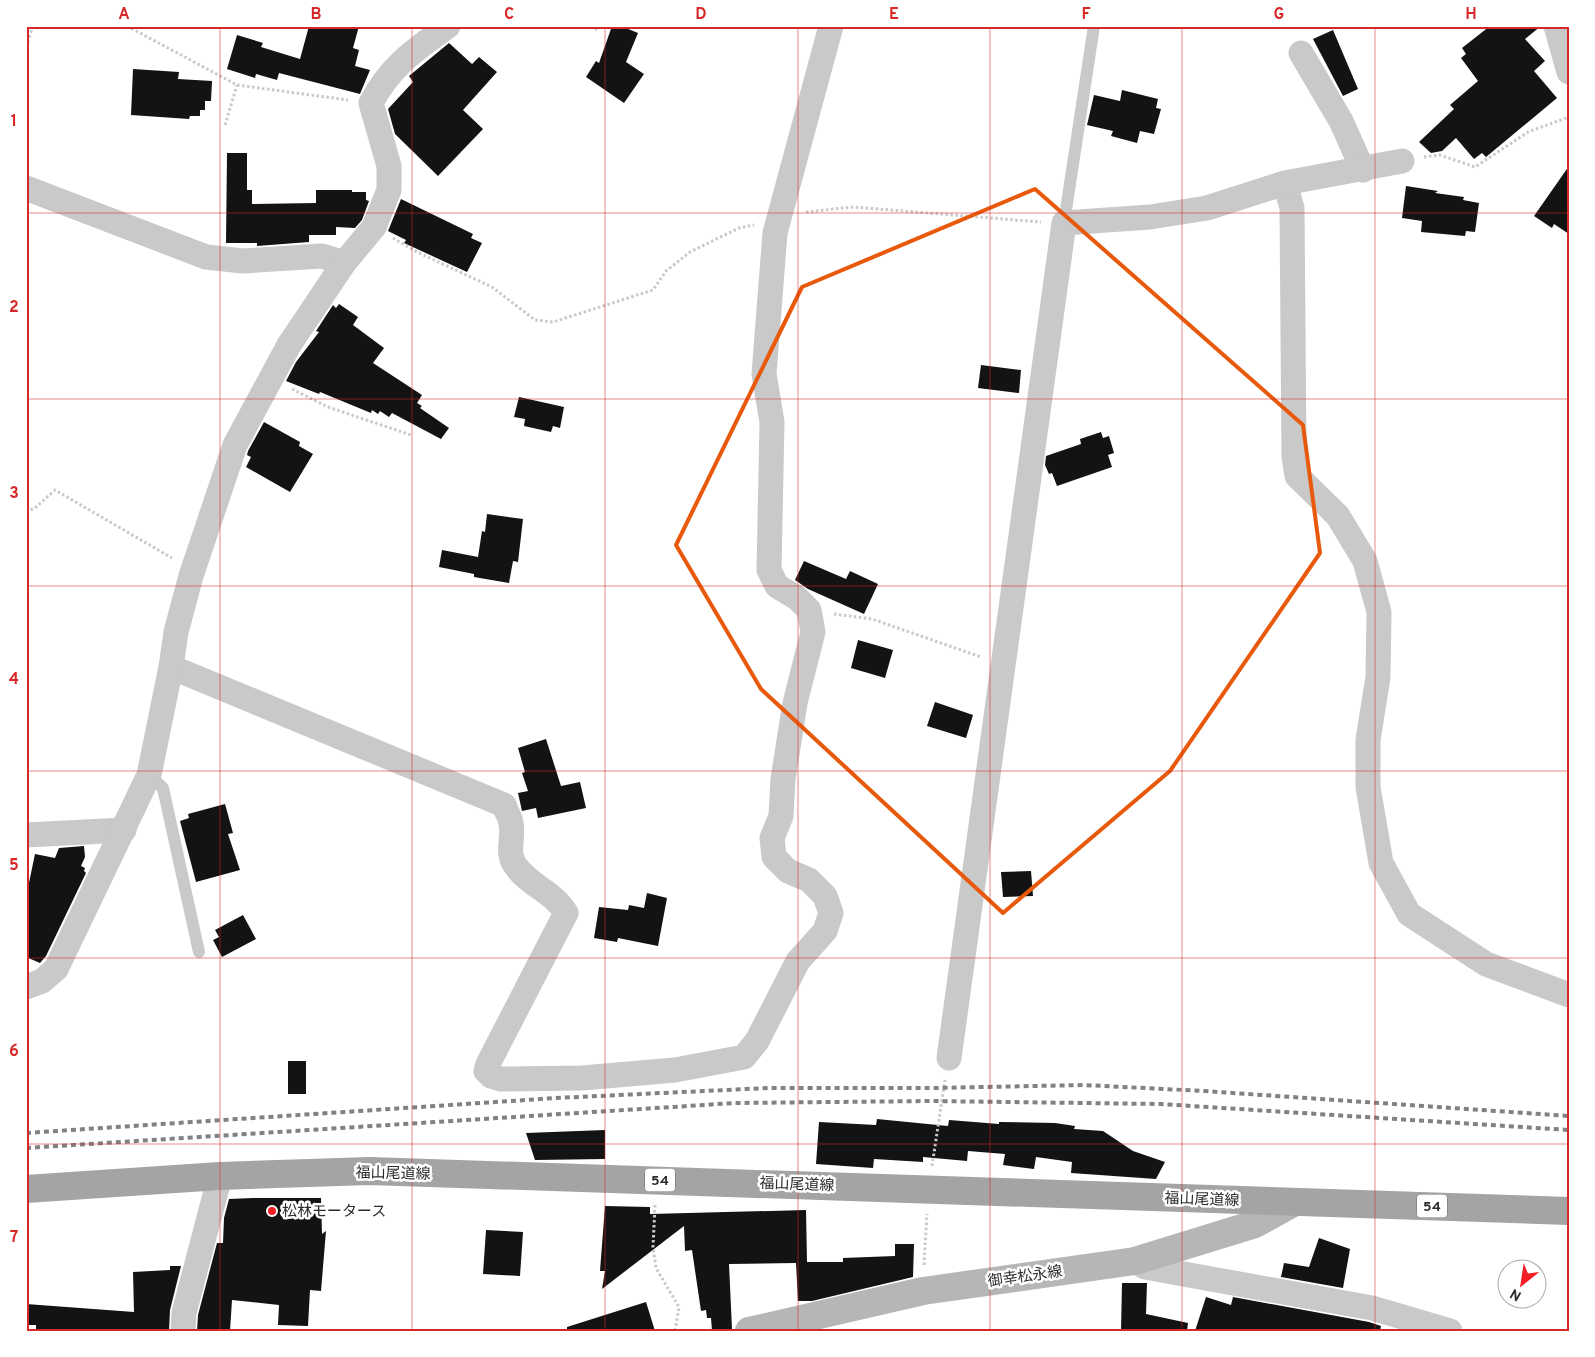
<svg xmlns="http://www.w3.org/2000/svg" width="1595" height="1357" viewBox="0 0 1595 1357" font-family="Overpass,'Noto Sans JP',sans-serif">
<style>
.building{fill:#131313}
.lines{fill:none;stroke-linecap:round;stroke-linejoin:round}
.path{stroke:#c9c9c9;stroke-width:3;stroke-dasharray:2.5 2.5;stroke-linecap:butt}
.service{stroke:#c9c9c9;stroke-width:12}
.minor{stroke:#c9c9c9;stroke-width:25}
.secondary{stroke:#b6b6b6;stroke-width:28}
.primary{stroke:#a4a4a4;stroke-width:28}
.rail{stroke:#818181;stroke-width:4;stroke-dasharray:5 4;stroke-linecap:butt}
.marked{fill:none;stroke:#e8590c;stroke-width:4;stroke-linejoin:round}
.grid{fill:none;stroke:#d62828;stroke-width:1;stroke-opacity:0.55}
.poi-dot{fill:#f31d24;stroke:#fff;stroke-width:2}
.labels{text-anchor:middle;stroke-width:5;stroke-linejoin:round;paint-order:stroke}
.shield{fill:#fff;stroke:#6b6b6b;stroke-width:1}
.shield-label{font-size:14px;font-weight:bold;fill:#2c2c2c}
.street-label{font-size:15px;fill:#2c2c2c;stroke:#fff}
.poi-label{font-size:15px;fill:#2c2c2c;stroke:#fff;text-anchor:start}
.neatline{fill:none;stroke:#d62828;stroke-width:2}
.grid-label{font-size:16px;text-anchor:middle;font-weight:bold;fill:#d62828}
</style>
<rect width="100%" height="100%" fill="#fff"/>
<!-- building -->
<g class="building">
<path d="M309,26H359L353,48L359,50L355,66L370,70L360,94L279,73L277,80L256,74L255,78L227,69L237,35L263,43L261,47L300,59Z"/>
<path d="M612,26H621L638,33L626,62L644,74L624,103L586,77L596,61L599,63Z"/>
<path d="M1490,26H1541L1525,39L1545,61L1534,71L1557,98L1486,157L1482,153L1474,159L1456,138L1442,151L1431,153L1419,142L1454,109L1450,105L1478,81L1461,58L1466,54L1462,48Z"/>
<path d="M1333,30L1358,89L1343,96L1313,39Z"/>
<path d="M449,43L472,64L479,57L497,72L463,110L483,129L438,176L395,134L388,109L413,82L409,76Z"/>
<path d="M133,69L179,72L178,79L212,81L211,101H205V110H200V116H190L189,119L131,115Z"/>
<path d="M1122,90L1158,99L1156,108L1161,109L1154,134L1140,131L1137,143L1111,136L1113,131L1087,125L1094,95L1120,101Z"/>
<path d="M227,153H247V190H252V204L316,203V190H352V192H366V200L369,201L362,220L355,228L336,227V235H309V242L257,246V243H226Z"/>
<path d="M1569,166V234L1554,224L1552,228L1534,216Z"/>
<path d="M1406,186L1438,191L1435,193L1464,197L1463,200L1479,203L1475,232L1466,231L1465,236L1421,232L1422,221L1402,218Z"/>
<path d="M401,199L473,234L471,238L482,243L467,272L404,243L406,240L388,231Z"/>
<path d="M339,304L358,317L353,325L384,348L373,363L422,395L417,403L422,406L420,408L449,428L441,439L392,413L389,417L380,411L378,414L372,410L371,413L320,392L319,394L286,381L296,362L319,332L316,331L333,305L336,308Z"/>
<path d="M981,365L1021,370L1019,393L978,388Z"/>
<path d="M519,397L564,407L560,428L553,426L551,432L524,426L525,419L514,417Z"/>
<path d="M264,422L300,442L299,446L313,454L290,492L246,467L251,457L247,455L248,451Z"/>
<path d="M1101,432L1103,438L1109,436L1114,453L1108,455L1112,467L1057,486L1052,473L1049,474L1045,465L1046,456L1081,444L1080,439Z"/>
<path d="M487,514L523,519L518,562L513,561L509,583L474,577V574L439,567L442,550L478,557L482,531L485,532Z"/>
<path d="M804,561L846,579L850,571L878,584L864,614L808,589L795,580Z"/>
<path d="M858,640L893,650L885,678L851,668Z"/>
<path d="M935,702L973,715L966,738L927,726Z"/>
<path d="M546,739L561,786L580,782L586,808L538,818L536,808L522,811L518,793L528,791L522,773L525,772L518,748Z"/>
<path d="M225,804L233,833L228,834L240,870L196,882L180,821L189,818L188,814Z"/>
<path d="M84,846L85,857L81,866L85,868L84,871L86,873L46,956L40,963L26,957V897L35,854L55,858L59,848Z"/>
<path d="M1031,871L1033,896L1003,897L1001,872Z"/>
<path d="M647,893L667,898L658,946L618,938L617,942L594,938L599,907L628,910L629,905L644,908Z"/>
<path d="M243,915L256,939L222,957L213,940L219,937L215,930Z"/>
<rect x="288" y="1061" width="18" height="33"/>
<path d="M877,1119L948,1126L949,1120L999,1124V1122L1055,1123L1075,1126L1074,1129L1103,1131L1133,1151L1165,1162L1156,1179L1071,1173L1072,1162L1036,1157L1034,1169L1003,1165L1005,1154L968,1151L967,1161L923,1157V1162L874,1159L873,1168L816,1164L819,1122L876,1125Z"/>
<path d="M605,1130V1159L535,1160L526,1133Z"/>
<path d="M253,1198H321L322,1234L326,1231L321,1291L310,1290L308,1326L278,1325L279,1305L232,1300L230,1331H197L198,1315L217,1243H223L224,1218L229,1199Z"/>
<path d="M605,1206L650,1207V1214L806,1210L807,1262H843V1258L895,1256V1244H914L913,1277L812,1301H798L796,1263L729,1264L732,1329L712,1331L711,1318H707L706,1310L701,1311L692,1250L685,1251L684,1226L602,1289L605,1271H600Z"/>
<path d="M486,1230L523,1232L520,1276L483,1274Z"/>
<path d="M1319,1238L1350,1249L1343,1288L1281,1277L1284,1263L1309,1267Z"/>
<path d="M170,1266H181L170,1310L169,1331H36V1325H26V1304L134,1312L133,1272L170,1270Z"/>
<path d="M1122,1283H1147L1146,1314L1188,1323L1187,1331H1121Z"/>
<path d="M1206,1297L1231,1305L1233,1297L1369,1322L1381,1326L1380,1331H1195Z"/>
<path d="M646,1302L655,1331H567V1327Z"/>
</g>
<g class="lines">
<!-- path -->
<g class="path">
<path d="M127,26L237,85L348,100"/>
<path d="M591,26L597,30"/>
<path d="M26,47L33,26"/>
<path d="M225,125L237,85"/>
<path d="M1424,157L1440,155L1475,167L1528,132L1569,117"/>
<path d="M806,212L853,207L1041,222"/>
<path d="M393,238L417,252L492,287L535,320L553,322L653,290L666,271L690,252L739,228L754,225"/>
<path d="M292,389L328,407L411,435"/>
<path d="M26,512L35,508L55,490L172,558"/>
<path d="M834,614L872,619L981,657"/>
<path d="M932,1166L945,1080"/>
<path d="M655,1205L653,1247L656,1268L679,1307L675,1331"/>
<path d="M924,1265L927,1214"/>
</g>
<!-- service -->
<g class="service">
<path d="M1064,223L1094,26"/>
<path d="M149,775L163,788L199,952"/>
</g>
<!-- minor -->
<g class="minor">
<path d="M1556,26L1569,72"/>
<path d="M1301,53L1341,121L1363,170"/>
<path d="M1285,183L1292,208L1294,456L1297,476L1338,516L1365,561L1379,612L1378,677L1368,740V787L1381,863L1409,914L1486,964L1569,995"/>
<path d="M26,188L206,257L243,261L322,256L344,263"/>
<path d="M171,667L504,805C506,811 510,817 511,823C514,838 506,852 515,865C528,885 554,892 566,913L488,1064L486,1071L491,1076L501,1079L582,1078L675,1070L744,1057L757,1041L798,961L825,931L831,913L825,896L809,880L788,871L774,857L772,838L781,816L783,779L795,703L813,632L809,610L797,598L777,586L769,570L772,422L764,374L775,233L831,26"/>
<path d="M26,835L124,830"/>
<path d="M26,987L42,981L56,969L149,775L171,667L176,632L191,576L235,445L289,345L344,263L374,227L389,190V166L371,103C391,65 414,51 448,26"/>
<path d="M949,1058L1064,223L1150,217L1207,208L1285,183L1402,161"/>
<path d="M1135,1261L1145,1267L1372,1308L1450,1331"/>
<path d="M183,1331L184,1313L220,1176"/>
</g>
<!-- secondary -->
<path class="secondary" d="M749,1331L923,1291L1135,1261L1255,1224L1295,1202"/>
<!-- primary -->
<path class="primary" d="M26,1189L220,1176L370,1171L1569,1211"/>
<!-- rail -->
<g class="rail">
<path d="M26,1133L556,1098L768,1088H934L1084,1085L1204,1091L1569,1116"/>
<path d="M26,1148L735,1103L932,1101L1160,1104L1569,1130"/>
</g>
</g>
<!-- marked area -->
<path class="marked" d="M1035,189L1303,425L1320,553L1170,771L1003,913L761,689L676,545L802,287Z"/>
<!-- grid -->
<path class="grid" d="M220,26V1331M412,26V1331M605,26V1331M798,26V1331M990,26V1331M1182,26V1331M1375,26V1331M26,213H1569M26,399H1569M26,586H1569M26,771H1569M26,958H1569M26,1144H1569"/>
<!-- markers -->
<circle class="poi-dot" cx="272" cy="1211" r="5"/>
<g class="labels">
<!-- shield labels -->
<g class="shield">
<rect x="645" y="1168.5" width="30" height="23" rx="4"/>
<rect x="1417" y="1194.5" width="30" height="23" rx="4"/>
</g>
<g class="shield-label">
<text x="660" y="1185">54</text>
<text x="1432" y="1211">54</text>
</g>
<!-- street labels -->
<g class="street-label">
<text transform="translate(393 1173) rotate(1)" y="5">福山尾道線</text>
<text transform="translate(797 1184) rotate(2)" y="5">福山尾道線</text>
<text transform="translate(1202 1199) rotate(2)" y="5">福山尾道線</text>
<text transform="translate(1025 1276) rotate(-8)" y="5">御幸松永線</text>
</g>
<!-- poi labels -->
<g class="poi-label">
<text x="282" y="1216">松林モータース</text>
</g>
</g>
<!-- border -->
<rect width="1595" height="1357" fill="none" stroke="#ffffff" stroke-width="55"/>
<!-- north arrow -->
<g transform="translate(1522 1284) rotate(210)"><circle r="24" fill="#ffffff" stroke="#ababab"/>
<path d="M0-4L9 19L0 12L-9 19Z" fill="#f31d24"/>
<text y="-8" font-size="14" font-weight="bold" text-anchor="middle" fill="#2c2c2c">N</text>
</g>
<rect x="28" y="28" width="1540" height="1302" class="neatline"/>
<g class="grid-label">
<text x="124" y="19">A</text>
<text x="316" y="19">B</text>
<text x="509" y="19">C</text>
<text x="701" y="19">D</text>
<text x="894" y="19">E</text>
<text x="1086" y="19">F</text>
<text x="1279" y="19">G</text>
<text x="1471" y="19">H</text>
<text x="14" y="126">1</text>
<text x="14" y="312">2</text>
<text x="14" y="498">3</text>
<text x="14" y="684">4</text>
<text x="14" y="870">5</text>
<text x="14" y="1056">6</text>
<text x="14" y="1242">7</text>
</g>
</svg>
